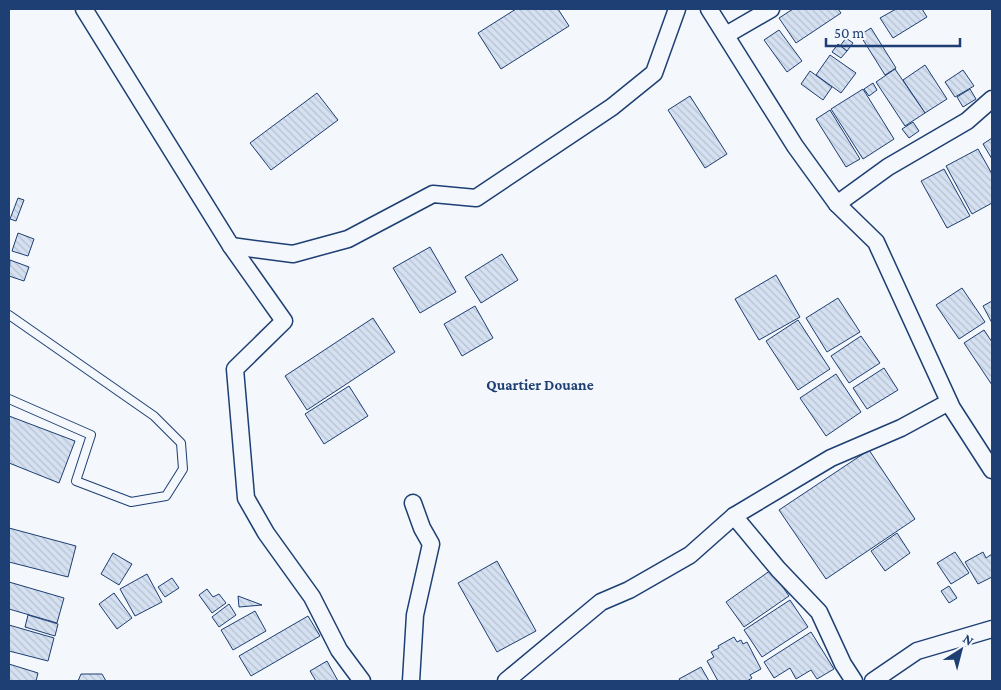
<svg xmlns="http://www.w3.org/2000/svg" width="1001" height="690" viewBox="0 0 1001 690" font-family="'Crimson Pro',serif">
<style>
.building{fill:url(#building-back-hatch);stroke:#1d3f73}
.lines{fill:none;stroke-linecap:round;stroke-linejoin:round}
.service-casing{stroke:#1d3f73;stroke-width:10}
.minor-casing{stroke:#1d3f73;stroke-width:19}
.service{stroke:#f4f7fb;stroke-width:8}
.minor{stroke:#f4f7fb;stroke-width:16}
.labels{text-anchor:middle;stroke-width:4;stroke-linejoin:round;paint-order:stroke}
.neighbourhood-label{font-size:15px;font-weight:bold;fill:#1d3f73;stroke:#f4f7fb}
</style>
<defs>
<pattern id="building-back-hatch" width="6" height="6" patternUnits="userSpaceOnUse" patternTransform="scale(1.25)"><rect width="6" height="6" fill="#d5e0f0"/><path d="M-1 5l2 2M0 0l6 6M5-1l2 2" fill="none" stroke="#b6c1d1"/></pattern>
</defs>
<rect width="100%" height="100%" fill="#f4f7fb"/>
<!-- building -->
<g class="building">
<path d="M516,9H558L569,26L501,69L478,33Z"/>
<path d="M793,9H838L841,13L796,43L779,18Z"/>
<path d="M896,9H922L927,17L893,38L880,18Z"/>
<path d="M871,28L896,68L885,75L860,35Z"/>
<path d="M779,30L802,61L787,72L764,40Z"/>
<path d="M846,38L853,43L847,51L840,46Z"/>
<path d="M838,44L847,51L841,58L832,52Z"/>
<path d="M830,55L856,73L841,93L816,75Z"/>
<path d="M925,65L947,99L925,113L903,80Z"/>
<path d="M895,69L925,113L905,126L876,82Z"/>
<path d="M963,70L974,86L955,97L945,82Z"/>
<path d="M810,71L832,87L823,100L801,84Z"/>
<path d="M873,83L877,90L869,96L864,89Z"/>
<path d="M863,89L894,139L863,159L831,109Z"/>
<path d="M970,89L976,99L963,107L957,97Z"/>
<path d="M317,93L338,120L271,170L250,143Z"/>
<path d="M690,96L727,154L705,168L668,110Z"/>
<path d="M830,110L860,159L846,167L816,119Z"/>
<path d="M913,122L919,131L909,138L902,129Z"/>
<path d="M992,138V159L983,144Z"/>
<path d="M978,149L992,174V203L972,214L946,166Z"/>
<path d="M944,169L970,216L947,228L921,181Z"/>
<path d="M18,198L24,200L16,221L10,219Z"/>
<path d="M18,233L34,239L28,256L12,251Z"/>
<path d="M430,247L456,292L420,313L393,268Z"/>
<path d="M502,254L518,280L481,303L465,277Z"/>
<path d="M10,260L29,267L24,281L9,276Z"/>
<path d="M776,275L800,317L759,340L735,299Z"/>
<path d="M962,288L985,322L959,339L936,305Z"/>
<path d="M838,298L860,332L827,352L806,318Z"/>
<path d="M992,301V323L983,306Z"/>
<path d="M475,306L493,338L462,356L444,324Z"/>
<path d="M373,318L395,352L307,410L285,376Z"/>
<path d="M798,320L830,369L798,390L766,341Z"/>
<path d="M984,330L992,342V385L964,343Z"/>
<path d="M861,336L880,363L849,383L831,356Z"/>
<path d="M884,368L898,390L867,409L853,388Z"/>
<path d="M836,374L861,412L826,436L800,398Z"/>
<path d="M349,386L368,416L324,444L305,414Z"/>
<path d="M9,416L75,441L59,483L9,463Z"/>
<path d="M869,450L915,519L826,579L779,510Z"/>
<path d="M9,528L76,546L68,577L9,562Z"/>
<path d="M897,533L910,553L885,571L871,551Z"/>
<path d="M955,552L969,573L951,584L937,563Z"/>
<path d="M983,552L986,558L992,554V577L978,584L965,562Z"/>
<path d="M113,553L132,564L119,585L101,574Z"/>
<path d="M497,561L536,631L497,652L458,583Z"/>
<path d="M771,570L789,596L744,627L726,602Z"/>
<path d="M147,574L162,602L135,616L120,589Z"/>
<path d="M172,578L179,588L165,597L158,587Z"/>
<path d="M9,582L64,598L57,623L9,609Z"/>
<path d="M949,586L957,598L949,603L941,591Z"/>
<path d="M207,589L213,597L219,594L226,603L212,613L199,595Z"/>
<path d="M114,593L132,618L117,629L99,604Z"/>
<path d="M238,596L262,605L239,607Z"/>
<path d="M790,600L808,627L762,657L744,630Z"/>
<path d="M229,604L236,615L219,627L212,617Z"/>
<path d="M255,611L266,631L233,650L221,630Z"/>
<path d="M28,615L58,624L55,636L25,627Z"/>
<path d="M308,616L320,636L251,676L239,656Z"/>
<path d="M9,625L54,638L48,661L9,651Z"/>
<path d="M811,632L834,669L817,679L811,670L796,679L790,668L774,678L764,662Z"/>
<path d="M734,637L737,642L741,640L743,644L747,642L761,669L750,675L752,678L747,681H718L707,661L714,657L711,652L719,648L718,646Z"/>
<path d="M327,661L338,681H316L310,671Z"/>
<path d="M9,664L38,673L36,681H9Z"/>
<path d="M701,667L709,681H680L679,679Z"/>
<path d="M81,674H102L106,681H78Z"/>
</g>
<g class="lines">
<!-- service casing -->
<g class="service-casing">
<path id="service" d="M9,315L154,416L181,443L183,469L166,496L131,502L76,481L91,435L9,399"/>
</g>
<!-- minor casing -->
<g class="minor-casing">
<g id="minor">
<path d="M84,9L231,246L284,321L235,369L246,498L266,533L312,597L339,650L362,681"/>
<path d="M709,9L795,146L837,204L876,242L952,408L992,470"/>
<path d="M726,35L771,9"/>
<path d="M837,204L888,167L967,121L992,99"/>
<path d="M231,246L293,254L348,239L433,194L476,198L612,107L654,73L677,9"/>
<path d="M734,516L778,569L819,612L843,664L854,681"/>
<path d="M411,681L415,615L431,544L422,528L413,503"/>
<path d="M506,681L601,602L629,590L690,555L734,516L831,458L901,428L949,402"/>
<path d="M873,681L917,651L992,629"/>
</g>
</g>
<!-- service -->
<use href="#service" class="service"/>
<!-- minor -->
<use href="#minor" class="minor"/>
</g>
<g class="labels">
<!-- neighbourhood labels -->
<g class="neighbourhood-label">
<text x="540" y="390">Quartier Douane</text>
</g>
</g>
<!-- border -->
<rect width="1001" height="690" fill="none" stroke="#1d3f73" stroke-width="20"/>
<!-- north arrow -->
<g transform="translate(961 650) rotate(36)" stroke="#f4f7fb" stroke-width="4" paint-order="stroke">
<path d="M0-4L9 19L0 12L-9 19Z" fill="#1d3f73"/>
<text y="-8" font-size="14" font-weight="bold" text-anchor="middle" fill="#1d3f73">N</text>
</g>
<!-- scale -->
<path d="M826 38v8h134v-8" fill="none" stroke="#1d3f73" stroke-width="2.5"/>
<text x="834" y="38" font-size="15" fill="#1d3f73" stroke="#f4f7fb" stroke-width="4" paint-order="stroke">50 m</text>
</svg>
